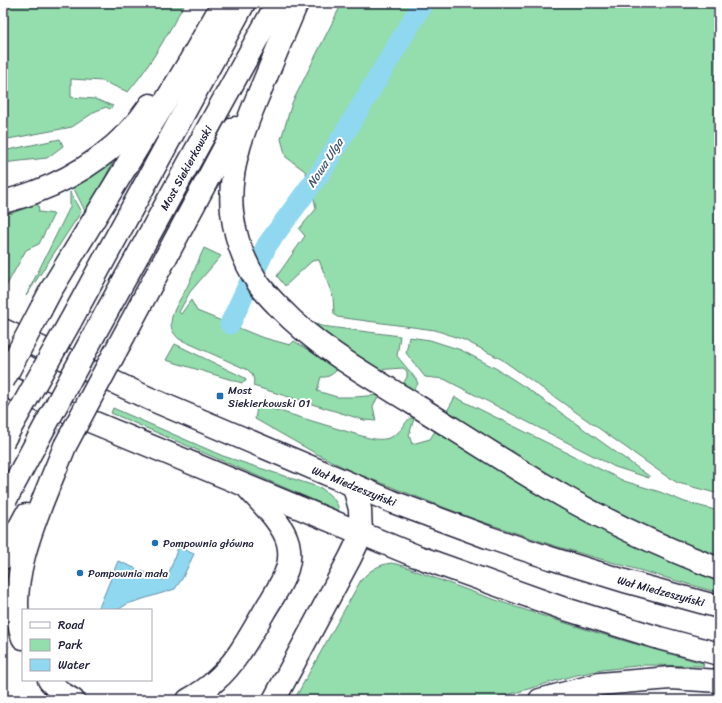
<svg xmlns="http://www.w3.org/2000/svg" width="722" height="703" viewBox="0 0 722 703" font-family="Sriracha,sans-serif">
<style>
.green{fill:#94ddac;stroke:#5b8074}
.water{fill:#8fd8f0;stroke:#638fa8}
.lines{fill:none;stroke-linecap:round;stroke-linejoin:round}
.canal{stroke:#8fd8f0;stroke-width:21}
.secondary-casing{stroke:#22223b;stroke-width:25}
.primary-casing{stroke:#22223b;stroke-width:25}
.secondary{stroke:#fff;stroke-width:22}
.primary{stroke:#fff;stroke-width:22}
.primary-bridge-casing{stroke:#22223b;stroke-width:25;stroke-linecap:butt}
.primary-bridge{stroke:#fff;stroke-width:22}
.poi-dot{fill:#1f6fb2;stroke:#fff;stroke-width:1.5}
.labels{text-anchor:middle;stroke-width:4;stroke-linejoin:round;paint-order:stroke}
.street-label{font-size:11px;fill:#22223b;stroke:#fff}
.poi-label{font-size:11px;fill:#22223b;stroke:#fff;text-anchor:start}
.water-label{font-size:12px;font-style:italic;fill:#435971;stroke:#fff}
</style>
<rect width="100%" height="100%" fill="#fff"/>
<filter id="ink" filterUnits="userSpaceOnUse"><feTurbulence type="fractalNoise" baseFrequency=".025" numOctaves="2"/><feDisplacementMap in="SourceGraphic" scale="8" xChannelSelector="R" yChannelSelector="G"/><feConvolveMatrix kernelMatrix="1 2 1 2 8 2 1 2 1" color-interpolation-filters="sRGB"/></filter>
<g filter="url(#ink)">
<!-- green -->
<g class="green">
<path d="M3,3H185C168,33 151,65 128,92L102,81L71,79V97L95,99L113,106L110,109L106,107L96,111L72,127L3,140Z"/>
<path d="M342,3H719V494L678,483L666,476L501,359L464,340L435,330L337,317L334,314L333,297L319,260L312,261L285,286L277,276L305,236L299,229L316,209L313,193L305,171L286,157L281,139L292,103Z"/>
<path d="M60,139L63,146L47,158L3,163V151Z"/>
<path d="M113,162L97,193L85,211L73,187Z"/>
<path d="M70,192L81,212L26,296L70,207Z"/>
<path d="M38,204L39,212L54,214L39,244L26,250L3,292V216Z"/>
<path d="M204,248L221,256L190,292L179,312L181,314L191,300L197,311L261,337L290,345L294,341L338,369C333,374 328,378 321,377L317,391L337,397H355L379,395L373,406L376,421L364,420L253,386C255,379 253,374 248,370L179,339C174,334 171,330 171,323C171,311 184,294 189,283C194,271 199,259 204,248Z"/>
<path d="M308,321L321,326L400,336L397,356L416,379L418,384L413,390L403,384L407,377V371L403,368L376,370L339,347Z"/>
<path d="M409,337L430,340L461,350L497,369L528,389L649,476V478L615,467L444,379L425,377L406,353Z"/>
<path d="M175,344L245,378L246,381L242,383L166,360Z"/>
<path d="M455,397L624,481L660,492L685,502L719,511V557C703,551 687,545 671,538C593,502 519,458 446,413Z"/>
<path d="M266,407L365,437C381,441 392,441 403,427C406,423 407,419 412,418L414,419L409,435L412,444L430,439L435,431L511,478L719,579V593L555,546L474,519L353,472L315,453L255,419L257,408Z"/>
<path d="M113,408L223,456L321,488C329,494 338,501 339,511L111,413Z"/>
<path d="M391,563L401,565C499,604 600,635 703,663L704,666L645,665L602,670L572,676L491,700H294L361,580C370,570 378,565 391,563Z"/>
</g>
<!-- water -->
<path class="water" d="M178,547L194,554L182,579L175,589L127,604L118,610H98L118,561L163,580L168,576Z"/>
<g class="lines">
<!-- canal -->
<path class="canal" d="M230,324L267,245L323,169L423,3"/>
<!-- secondary casing -->
<g class="secondary-casing">
<g id="secondary">
<path d="M3,330L148,398L393,502L490,538L550,558L628,582L719,607"/>
<path d="M3,385L416,556L562,608L659,638L719,654"/>
<path d="M274,700L350,558L361,535L360,509L354,487"/>
</g>
</g>
<!-- primary casing -->
<g class="primary-casing">
<g id="primary">
<path d="M297,3C286,28 276,53 266,77C248,119 227,165 232,212C235,237 244,262 258,283C264,292 272,300 280,308C318,348 367,375 414,404C462,434 509,465 558,493C609,523 664,548 719,569"/>
<path d="M3,202C14,199 25,196 35,192C79,176 124,145 150,105"/>
<path d="M41,309L51,290L190,61L223,3"/>
<path d="M70,322L244,3"/>
<path d="M95,333L277,3"/>
<path d="M120,343L235,128"/>
<path d="M3,558L26,515"/>
<path d="M23,638C1,582 45,498 65,446"/>
<path d="M49,680L60,692L73,700"/>
<path d="M188,700C197,695 207,689 215,681C236,663 250,636 264,612C272,598 282,585 287,569C290,560 290,552 288,543C283,523 260,502 247,487"/>
<path d="M540,700L600,684L670,678L719,681"/>
</g>
</g>
<!-- secondary -->
<use href="#secondary" class="secondary"/>
<!-- primary -->
<use href="#primary" class="primary"/>
<!-- primary-bridge casing -->
<g class="primary-bridge-casing">
<g id="primary-bridge">
<path d="M3,381L41,309"/>
<path d="M3,441L70,322"/>
<path d="M65,446L120,343"/>
<path d="M6,499L95,333"/>
</g>
</g>
<!-- primary-bridge -->
<use href="#primary-bridge" class="primary-bridge"/>
</g>
</g>
<!-- markers -->
<g class="poi-dot">
<rect x="216" y="392" width="8" height="8" rx="2"/>
<circle cx="155" cy="543" r="4"/>
<circle cx="80" cy="573" r="4"/>
</g>
<g class="labels">
<!-- street labels -->
<g class="street-label">
<text transform="translate(186 168) rotate(-61)" y="4">Most Siekierkowski</text>
<text transform="translate(354 486) rotate(22)" y="4">Wał Miedzeszyński</text>
<text transform="translate(661 591) rotate(15)" y="4">Wał Miedzeszyński</text>
</g>
<!-- poi labels -->
<g class="poi-label">
<text x="228" y="394">Most<tspan x="228" dy="13">Siekierkowski 01</tspan></text>
<text x="163" y="547">Pompownia główna</text>
<text x="88" y="577">Pompownia mała</text>
</g>
<!-- water labels -->
<g class="water-label">
<text transform="translate(325 163) rotate(-57)" y="4">Nowa Ulga</text>
</g>
</g>
<!-- margin -->
<rect width="722" height="703" fill="none" stroke="#fff" stroke-width="16"/>
<rect x="8" y="8" width="706" height="687" fill="none" stroke="#22223b" stroke-width="1.5" filter="url(#ink)"/>
<!-- legend -->
<rect x="22" y="609" width="130" height="72" fill="#ffffff" stroke="#a7a7b1"/>
<rect x="30" y="622" width="20" height="6" fill="#ffffff" stroke="#a7a7b1"/>
<text x="58" y="629" font-size="12" fill="#22223b">Road</text>
<rect x="30" y="639" width="20" height="12" fill="#94ddac" stroke="#a7a7b1"/>
<text x="58" y="649" font-size="12" fill="#22223b">Park</text>
<rect x="30" y="659" width="20" height="12" fill="#8fd8f0" stroke="#a7a7b1"/>
<text x="58" y="669" font-size="12" fill="#22223b">Water</text>
</svg>
